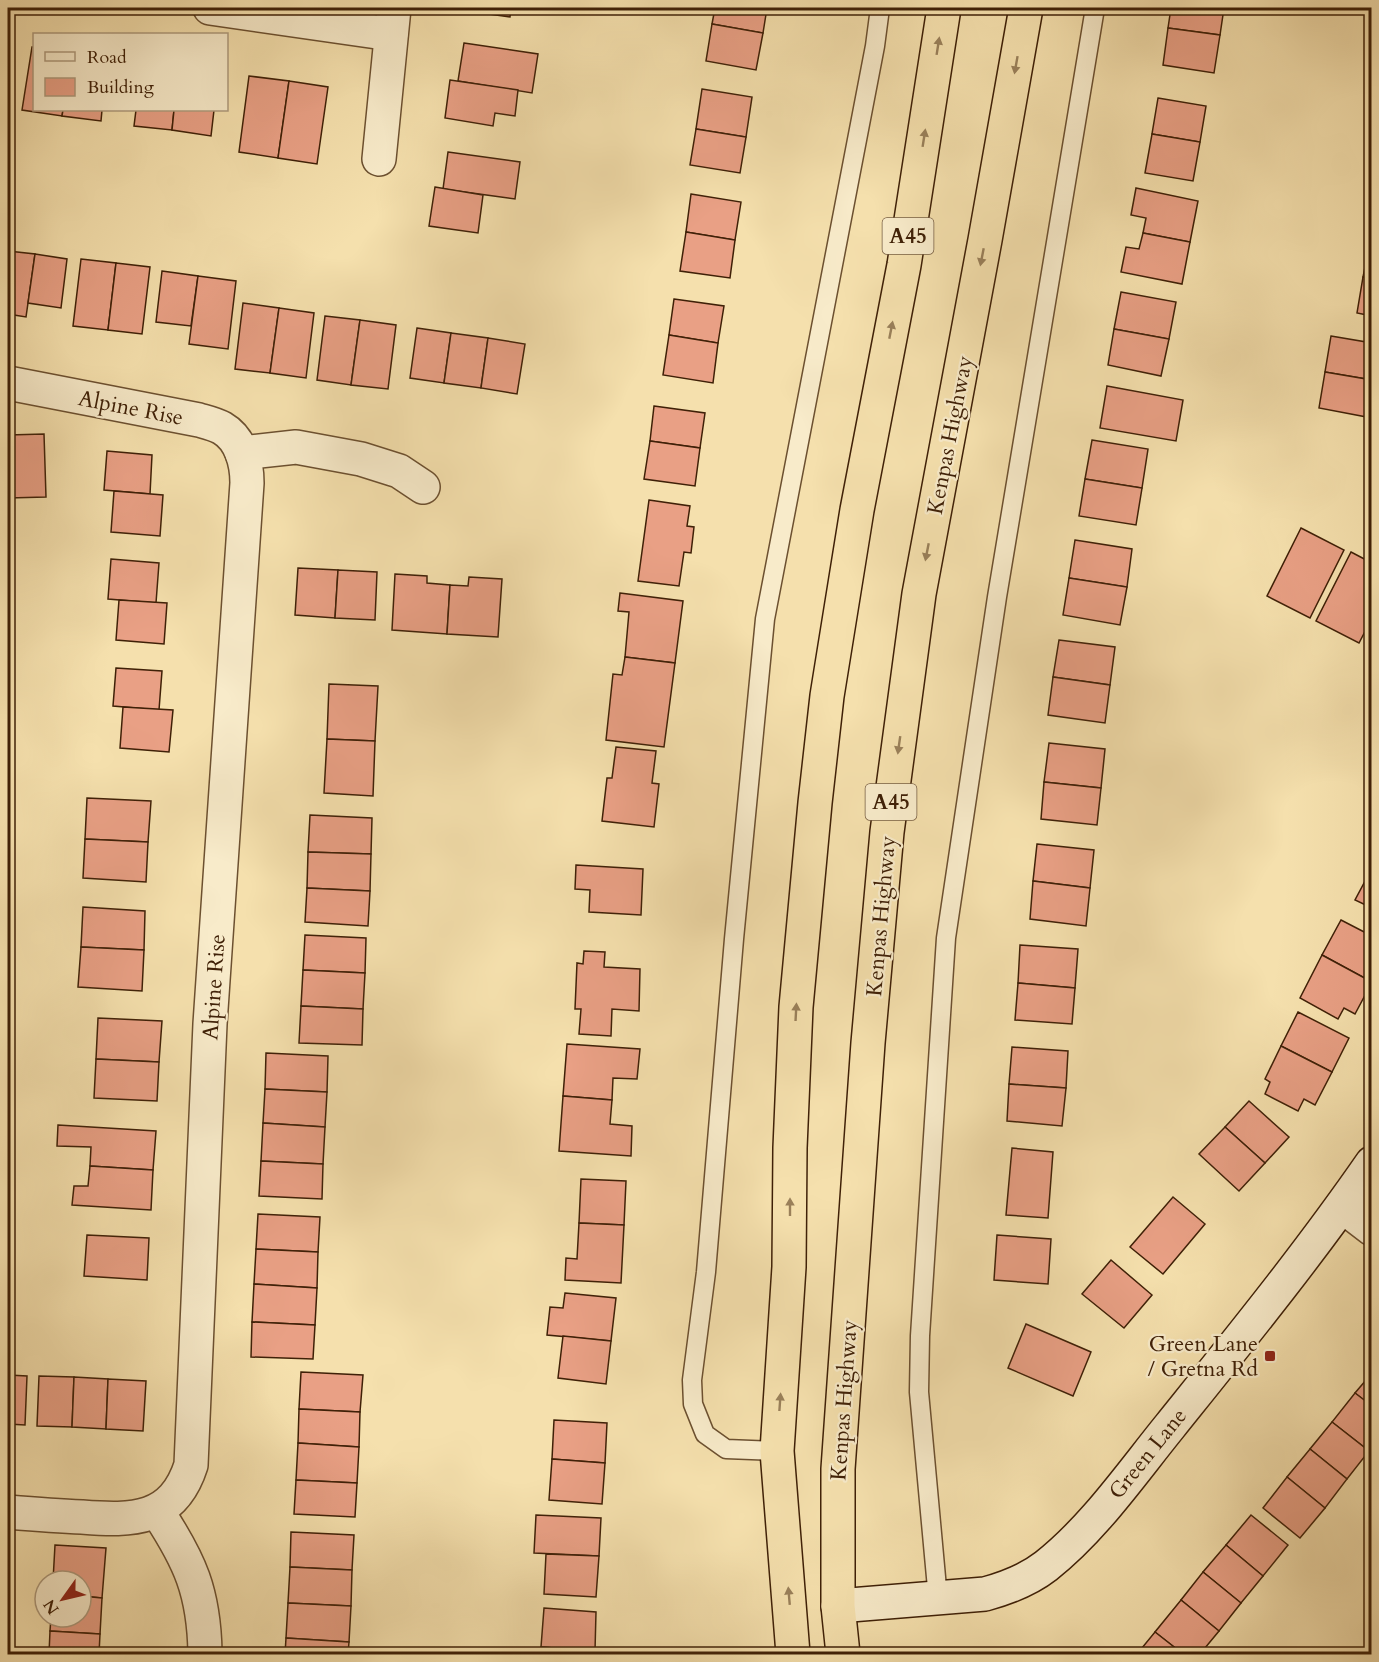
<svg xmlns="http://www.w3.org/2000/svg" width="1379" height="1662" viewBox="0 0 1379 1662" font-family="Cardo,serif">
<style>
.building{fill:#e9a085;stroke:#3f2007;stroke-width:1.5}
.lines{fill:none;stroke-linecap:round;stroke-linejoin:round}
.lane-casing{stroke:#6c5030;stroke-width:21}
.street-casing{stroke:#6c5030;stroke-width:36}
.secondary-casing{stroke:#3f2007;stroke-width:36}
.highway-casing{stroke:#3f2007;stroke-width:36}
.lane{stroke:#f8ebca;stroke-width:18}
.street{stroke:#f8ebca;stroke-width:33}
.secondary{stroke:#f8ebca;stroke-width:33}
.highway{stroke:#f5e0ad;stroke-width:33}
.oneway{fill:#9a805a}
.poi-dot{fill:#8f2418;stroke:#f8ebca;stroke-width:2}
.labels{text-anchor:middle;stroke-width:4.5;stroke-linejoin:round;paint-order:stroke}
.shield{fill:#f8ebca;stroke:#765d42;stroke-width:1.5}
.shield-label{font-size:21px;font-weight:bold;fill:#3f2007}
.street-label{font-size:22px;fill:#3f2007;stroke:#f8ebca}
.poi-label{font-size:22px;fill:#3f2007;stroke:#f8ebca;text-anchor:end}
</style>
<rect width="100%" height="100%" fill="#f5e0ad"/>
<filter id="stains"><feTurbulence type="fractalNoise" baseFrequency=".00333" numOctaves="4"/><feColorMatrix values="0 0 0 0 .2 0 0 0 0 .09 0 0 0 0 .02 0 0 0 .5 -.17"/></filter>
<radialGradient id="worn" r=".72"><stop offset=".6" stop-color="#630" stop-opacity="0"/><stop offset="1" stop-color="#630" stop-opacity=".3"/></radialGradient>
<!-- building -->
<g class="building">
<path d="M461,8H511L510,17L460,10Z"/>
<path d="M715,8H767L763,33L712,24Z"/>
<path d="M1171,8H1224L1220,35L1168,28Z"/>
<path d="M712,24L763,33L756,70L706,61Z"/>
<path d="M1168,28L1220,35L1214,73L1163,65Z"/>
<path d="M464,43L538,54L532,93L458,81Z"/>
<path d="M32,47H34V110H63L62,116L22,110Z"/>
<path d="M249,76L289,81L278,158L239,152Z"/>
<path d="M450,80L518,90L515,116L495,113L493,126L445,118Z"/>
<path d="M289,81L328,87L317,164L278,158Z"/>
<path d="M702,89L752,97L746,137L696,129Z"/>
<path d="M1158,98L1206,106L1200,142L1152,134Z"/>
<path d="M63,110H102L101,121L62,116Z"/>
<path d="M136,110H174L172,130L134,126Z"/>
<path d="M174,110H214L211,136L172,130Z"/>
<path d="M696,129L746,137L740,173L690,165Z"/>
<path d="M1152,134L1200,142L1193,181L1145,173Z"/>
<path d="M448,152L520,162L515,199L443,189Z"/>
<path d="M435,187L483,195L478,233L429,226Z"/>
<path d="M1136,188L1198,201L1190,242L1143,233L1146,218L1131,215Z"/>
<path d="M691,194L741,202L735,240L686,232Z"/>
<path d="M686,232L735,240L730,278L680,271Z"/>
<path d="M1143,233L1190,242L1182,284L1121,272L1126,247L1139,249Z"/>
<path d="M1370,242H1372V278L1363,277Z"/>
<path d="M8,251L35,254L26,317L8,314Z"/>
<path d="M35,254L67,259L61,308L28,303Z"/>
<path d="M81,259L116,263L108,330L73,326Z"/>
<path d="M116,263L150,267L142,334L108,330Z"/>
<path d="M162,271L198,276L191,326L156,322Z"/>
<path d="M198,276L236,281L228,349L189,344Z"/>
<path d="M1363,277L1372,278V316L1357,313Z"/>
<path d="M1121,292L1176,302L1169,339L1114,329Z"/>
<path d="M674,299L724,306L718,343L669,335Z"/>
<path d="M243,303L279,308L270,373L235,369Z"/>
<path d="M279,308L314,313L306,378L270,373Z"/>
<path d="M325,316L360,320L351,385L317,380Z"/>
<path d="M360,320L396,325L388,389L351,385Z"/>
<path d="M417,328L451,333L444,383L410,378Z"/>
<path d="M1114,329L1169,339L1161,376L1108,365Z"/>
<path d="M451,333L488,338L481,388L444,383Z"/>
<path d="M669,335L718,343L713,383L663,375Z"/>
<path d="M1331,336L1372,343V380L1325,372Z"/>
<path d="M488,338L525,344L517,394L481,388Z"/>
<path d="M1325,372L1372,380V418L1319,408Z"/>
<path d="M1107,386L1183,400L1176,441L1100,428Z"/>
<path d="M654,406L705,413L700,448L650,441Z"/>
<path d="M44,434L46,497L8,498V435Z"/>
<path d="M1092,440L1148,449L1142,488L1085,479Z"/>
<path d="M650,441L700,448L695,486L644,479Z"/>
<path d="M107,451L152,455L150,494L104,490Z"/>
<path d="M1085,479L1142,488L1136,525L1079,516Z"/>
<path d="M114,491L163,495L160,536L111,532Z"/>
<path d="M649,500L690,506L687,526L694,527L691,553L684,552L679,586L638,581Z"/>
<path d="M1301,528L1344,550L1310,618L1267,596Z"/>
<path d="M1075,540L1132,549L1127,587L1069,578Z"/>
<path d="M1351,552L1372,563V618L1359,643L1316,621Z"/>
<path d="M111,559L159,563L156,603L108,599Z"/>
<path d="M298,568L338,570L335,618L295,615Z"/>
<path d="M338,570L377,572L375,620L335,618Z"/>
<path d="M395,574L427,576V583L450,585L447,634L392,630Z"/>
<path d="M469,577L502,579L498,637L447,634L450,585L468,586Z"/>
<path d="M1069,578L1127,587L1120,625L1063,615Z"/>
<path d="M620,593L683,601L675,663L625,657L629,612L618,611Z"/>
<path d="M119,600L167,603L164,644L116,640Z"/>
<path d="M1059,640L1115,647L1110,685L1053,677Z"/>
<path d="M625,657L675,663L664,747L606,740L613,674L622,675Z"/>
<path d="M116,668L162,671L159,710L113,706Z"/>
<path d="M1053,677L1110,685L1105,723L1048,715Z"/>
<path d="M329,684L378,686L375,741L327,739Z"/>
<path d="M123,707L173,710L169,752L120,748Z"/>
<path d="M327,739L375,741L373,796L324,793Z"/>
<path d="M1049,743L1105,749L1101,788L1044,782Z"/>
<path d="M616,747L656,751L652,783L659,784L654,827L602,821L607,778H612Z"/>
<path d="M1044,782L1101,788L1097,825L1041,819Z"/>
<path d="M87,798L151,801L148,842L85,839Z"/>
<path d="M310,815L372,818L371,854L308,852Z"/>
<path d="M85,839L148,842L146,882L83,878Z"/>
<path d="M1037,844L1094,850L1090,888L1033,881Z"/>
<path d="M308,852L371,854L370,891L307,888Z"/>
<path d="M576,865L643,869L641,915L589,912L590,890L575,889Z"/>
<path d="M1372,868V908L1355,900Z"/>
<path d="M1033,881L1090,888L1086,926L1030,919Z"/>
<path d="M307,888L370,891L368,926L305,922Z"/>
<path d="M83,907L145,911L144,950L81,947Z"/>
<path d="M1341,920L1372,936V982L1322,955Z"/>
<path d="M305,935L366,938L365,973L303,970Z"/>
<path d="M1020,945L1078,949L1075,988L1018,983Z"/>
<path d="M81,947L144,950L142,991L78,987Z"/>
<path d="M584,951L605,952L604,967L640,969L639,1011L612,1009L611,1036L579,1034L581,1009H575L577,963L583,964Z"/>
<path d="M1322,955L1372,982L1355,1014L1344,1008L1338,1019L1300,998Z"/>
<path d="M303,970L365,973L363,1009L301,1006Z"/>
<path d="M1018,983L1075,988L1072,1024L1015,1020Z"/>
<path d="M301,1006L363,1009L362,1045L299,1043Z"/>
<path d="M1298,1012L1349,1038L1332,1072L1281,1046Z"/>
<path d="M98,1018L162,1021L159,1062L96,1059Z"/>
<path d="M567,1044L640,1049L637,1079L613,1078L612,1100L563,1096Z"/>
<path d="M1281,1046L1332,1072L1315,1105L1304,1099L1298,1111L1265,1094L1270,1082L1265,1079Z"/>
<path d="M1012,1047L1068,1051L1066,1088L1009,1084Z"/>
<path d="M266,1053L328,1056L327,1092L265,1089Z"/>
<path d="M96,1059L159,1062L157,1101L94,1098Z"/>
<path d="M1009,1084L1066,1088L1062,1126L1007,1121Z"/>
<path d="M265,1089L327,1092L325,1127L263,1123Z"/>
<path d="M563,1096L612,1100L610,1124L632,1126L631,1156L559,1151Z"/>
<path d="M1249,1101L1289,1137L1265,1163L1225,1127Z"/>
<path d="M263,1123L325,1127L323,1164L261,1161Z"/>
<path d="M58,1125L156,1131L153,1170L90,1166L91,1147L57,1146Z"/>
<path d="M1225,1127L1265,1163L1239,1191L1199,1154Z"/>
<path d="M1012,1148L1053,1152L1048,1218L1006,1215Z"/>
<path d="M261,1161L323,1164L322,1199L259,1196Z"/>
<path d="M90,1166L153,1170L151,1210L72,1205L74,1186H88Z"/>
<path d="M581,1179L626,1181L624,1225L579,1223Z"/>
<path d="M1173,1197L1205,1224L1163,1274L1130,1247Z"/>
<path d="M258,1214L320,1217L318,1252L256,1249Z"/>
<path d="M579,1223L624,1225L621,1283L565,1280L566,1258L577,1259Z"/>
<path d="M87,1235L149,1238L147,1280L84,1276Z"/>
<path d="M997,1235L1051,1239L1048,1284L994,1280Z"/>
<path d="M256,1249L318,1252L317,1288L254,1284Z"/>
<path d="M1111,1260L1152,1295L1124,1328L1082,1294Z"/>
<path d="M254,1284L317,1288L315,1325L252,1322Z"/>
<path d="M565,1293L616,1298L611,1341L547,1335L550,1307L563,1308Z"/>
<path d="M252,1322L315,1325L313,1359L251,1357Z"/>
<path d="M1026,1324L1091,1352L1073,1396L1008,1368Z"/>
<path d="M563,1336L611,1341L606,1384L558,1378Z"/>
<path d="M301,1372L363,1375L360,1412L299,1409Z"/>
<path d="M1372,1373V1406L1355,1393Z"/>
<path d="M8,1375L27,1376L25,1425L8,1424Z"/>
<path d="M39,1376L74,1377L72,1427L37,1426Z"/>
<path d="M74,1377L108,1379L106,1429L72,1427Z"/>
<path d="M108,1379L146,1381L143,1431L106,1429Z"/>
<path d="M1355,1393L1372,1406V1449L1369,1451L1332,1422Z"/>
<path d="M299,1409L360,1412L359,1447L298,1443Z"/>
<path d="M554,1420L607,1423L605,1463L552,1459Z"/>
<path d="M1332,1422L1369,1451L1347,1479L1310,1449Z"/>
<path d="M298,1443L359,1447L357,1483L296,1480Z"/>
<path d="M1310,1449L1347,1479L1325,1508L1287,1477Z"/>
<path d="M552,1459L605,1463L602,1504L549,1500Z"/>
<path d="M1287,1477L1325,1508L1300,1538L1263,1508Z"/>
<path d="M296,1480L357,1483L355,1517L294,1514Z"/>
<path d="M536,1515L601,1518L599,1556L534,1553Z"/>
<path d="M1251,1515L1288,1545L1263,1576L1226,1545Z"/>
<path d="M291,1532L354,1535L352,1570L290,1567Z"/>
<path d="M55,1545L106,1548L102,1598L81,1596V1581H53Z"/>
<path d="M1226,1545L1263,1576L1241,1603L1203,1572Z"/>
<path d="M546,1554L599,1556L596,1597L544,1594Z"/>
<path d="M290,1567L352,1570L351,1606L288,1603Z"/>
<path d="M1203,1572L1241,1603L1219,1631L1181,1600Z"/>
<path d="M81,1596L102,1598L100,1634L50,1631L51,1617H81Z"/>
<path d="M1181,1600L1219,1631L1200,1654H1183L1155,1632Z"/>
<path d="M288,1603L351,1606L349,1642L286,1638Z"/>
<path d="M544,1608L596,1612L595,1651L541,1647Z"/>
<path d="M50,1631L100,1634L99,1654H49Z"/>
<path d="M1155,1632L1183,1654H1137Z"/>
<path d="M286,1638L349,1642L348,1654H285Z"/>
<path d="M541,1647L595,1651L594,1654H541Z"/>
</g>
<g class="lines">
<!-- lane casing -->
<g class="lane-casing">
<g id="lane">
<path d="M777,1451L726,1449L705,1434L693,1404L692,1380L706,1272L734,939L765,619L875,46L880,8"/>
<path d="M938,1599L919,1392L920,1336L946,938L997,597L1095,8"/>
</g>
</g>
<!-- street casing -->
<g class="street-casing">
<g id="street">
<path d="M210,8L391,34"/>
<path d="M379,159L394,8"/>
<path d="M8,383L199,420C206,422 215,424 222,428C241,439 247,463 247,483L210,1024L191,1465C173,1521 133,1521 82,1517C57,1516 32,1514 8,1512"/>
<path d="M242,453L296,447L361,459L399,471L423,487"/>
<path d="M1342,1206L1372,1229"/>
<path d="M157,1511C190,1561 204,1592 205,1653"/>
</g>
</g>
<!-- secondary casing -->
<g class="secondary-casing">
<path id="secondary" d="M838,1606L985,1594C1007,1588 1028,1580 1046,1566C1094,1528 1131,1474 1170,1426C1239,1340 1309,1254 1372,1163"/>
</g>
<!-- highway casing -->
<g class="highway-casing">
<g id="highway">
<path d="M793,1654L777,1451L789,1267L790,1148L796,1007L815,803L827,696L857,510L904,265L944,8"/>
<path d="M843,1654L838,1606V1469L868,1043L887,832L919,594L985,240L1026,8"/>
</g>
</g>
<!-- lane -->
<use href="#lane" class="lane"/>
<!-- street -->
<use href="#street" class="street"/>
<!-- secondary -->
<use href="#secondary" class="secondary"/>
<!-- highway -->
<use href="#highway" class="highway"/>
</g>
<!-- one-way arrows -->
<defs><path id="oneway-solid" d="M-6-.8H1V-3.2L6.5 0L1 3.2V.8H-6Z" transform="scale(1.5)"/></defs>
<g class="oneway">
<use href="#oneway-solid" transform="translate(938 46) rotate(-81)"/>
<use href="#oneway-solid" transform="translate(1016 65) rotate(100)"/>
<use href="#oneway-solid" transform="translate(924 138) rotate(-81)"/>
<use href="#oneway-solid" transform="translate(982 257) rotate(101)"/>
<use href="#oneway-solid" transform="translate(891 330) rotate(-79)"/>
<use href="#oneway-solid" transform="translate(927 552) rotate(101)"/>
<use href="#oneway-solid" transform="translate(899 745) rotate(98)"/>
<use href="#oneway-solid" transform="translate(796 1012) rotate(-87)"/>
<use href="#oneway-solid" transform="translate(790 1207) rotate(-90)"/>
<use href="#oneway-solid" transform="translate(780 1402) rotate(-86)"/>
<use href="#oneway-solid" transform="translate(789 1596) rotate(-95)"/>
</g>
<!-- markers -->
<rect class="poi-dot" x="1264" y="1350" width="12" height="12" rx="3"/>
<g class="labels">
<!-- shield labels -->
<g class="shield">
<rect x="882.5" y="218" width="51" height="36" rx="4.5"/>
<rect x="865.5" y="784" width="51" height="36" rx="4.5"/>
</g>
<g class="shield-label">
<text x="908" y="243">A45</text>
<text x="891" y="809">A45</text>
</g>
<!-- street labels -->
<g class="street-label">
<text transform="translate(131 407) rotate(11)" y="8">Alpine Rise</text>
<text transform="translate(949 435) rotate(-79)" y="8">Kenpas Highway</text>
<text transform="translate(880 916) rotate(-85)" y="8">Kenpas Highway</text>
<text transform="translate(213 987) rotate(-86)" y="8">Alpine Rise</text>
<text transform="translate(843 1400) rotate(-86)" y="8">Kenpas Highway</text>
<text transform="translate(1147 1453) rotate(-51)" y="8">Green Lane</text>
</g>
<!-- poi labels -->
<g class="poi-label">
<text x="1258" y="1351">Green Lane<tspan x="1258" dy="25">/ Gretna Rd</tspan></text>
</g>
</g>
<!-- margin -->
<rect width="1379" height="1662" fill="none" stroke="#f5e0ad" stroke-width="30"/>
<rect x="9" y="9" width="1361" height="1644" fill="none" stroke="#3f2007" stroke-width="3"/>
<rect x="15" y="15" width="1349" height="1632" fill="none" stroke="#3f2007" stroke-width="1.5"/>
<!-- legend -->
<rect x="33" y="33" width="195" height="78" fill="#f8ebca" stroke="#ae9a7c" stroke-width="1.5"/>
<rect x="45" y="52" width="30" height="9" fill="#f8ebca" stroke="#ae9a7c" stroke-width="1.5"/>
<text x="87" y="63" font-size="18" fill="#3f2007">Road</text>
<rect x="45" y="78" width="30" height="18" fill="#e9a085" stroke="#ae9a7c" stroke-width="1.5"/>
<text x="87" y="93" font-size="18" fill="#3f2007">Building</text>
<!-- north arrow -->
<g transform="translate(63 1599) rotate(236)"><circle r="28" fill="#f8ebca" stroke="#ae9a7c" stroke-width="1.5"/>
<path d="M0-4.5L10 22L0 15L-10 22Z" fill="#8f2418"/>
<text y="-9" font-size="16" font-weight="bold" text-anchor="middle" fill="#3f2007">N</text>
</g>
<rect width="100%" height="100%" filter="url(#stains)"/>
<rect width="100%" height="100%" fill="url(#worn)"/>
</svg>
